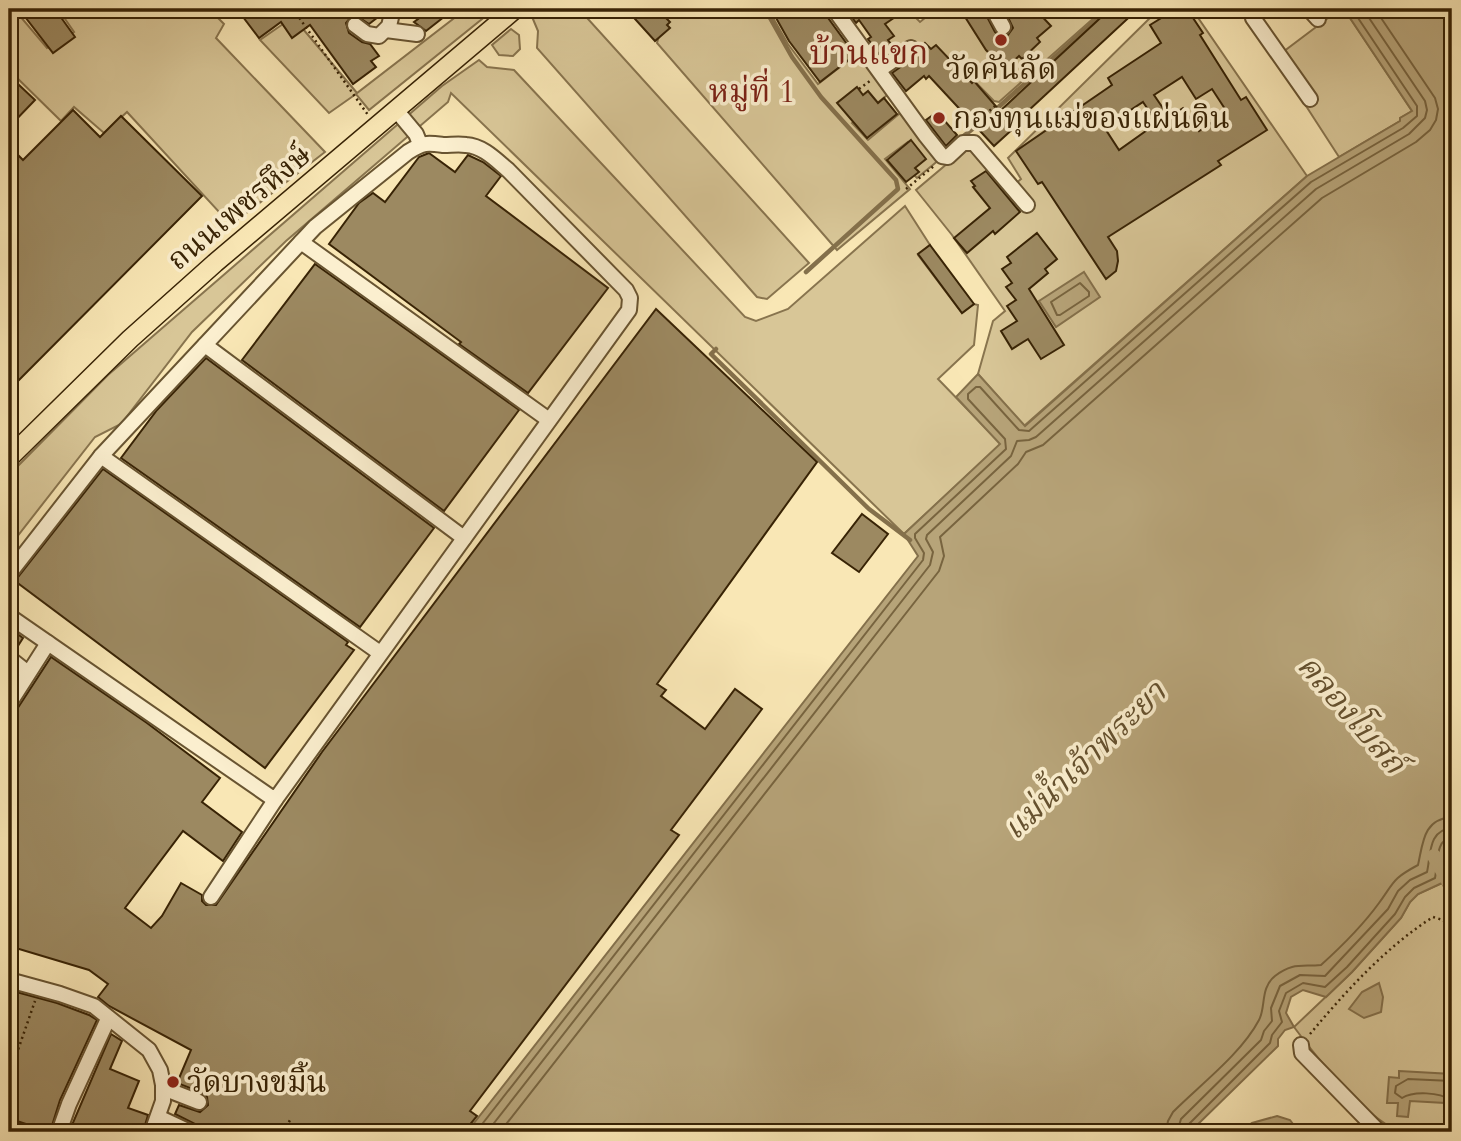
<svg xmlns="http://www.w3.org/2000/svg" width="1461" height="1141" viewBox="0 0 1461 1141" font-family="Cardo,'Noto Serif Thai',serif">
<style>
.green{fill:#d8c697;stroke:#88744e;stroke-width:2}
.water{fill:#b7a479;stroke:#84704b;stroke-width:2}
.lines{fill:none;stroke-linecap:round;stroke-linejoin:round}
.shore{stroke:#78643f;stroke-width:2}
.stream{stroke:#84704b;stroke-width:4.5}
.canal{stroke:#b7a479;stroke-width:14}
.building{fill:#9c8961;stroke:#382305;stroke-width:2;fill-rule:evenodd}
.minor-casing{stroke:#685431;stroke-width:18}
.major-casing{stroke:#382305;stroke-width:21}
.path{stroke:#382305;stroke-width:2.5;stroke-dasharray:2 3.5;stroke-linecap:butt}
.minor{stroke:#fbefcf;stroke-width:14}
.major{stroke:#f9e7b5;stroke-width:18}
.poi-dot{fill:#8f2418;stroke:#fbefcf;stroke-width:2.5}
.labels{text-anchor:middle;stroke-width:7;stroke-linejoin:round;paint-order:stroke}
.poi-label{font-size:30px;fill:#382305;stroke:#fbefcf;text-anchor:start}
.street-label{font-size:30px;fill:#382305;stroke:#fbefcf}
.neighbourhood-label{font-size:32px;fill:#7a1f14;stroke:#fbefcf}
.water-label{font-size:32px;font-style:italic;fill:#64502e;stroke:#fbefcf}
.quarter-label{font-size:33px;fill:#7a1f14;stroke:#fbefcf}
</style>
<rect width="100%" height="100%" fill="#f9e7b5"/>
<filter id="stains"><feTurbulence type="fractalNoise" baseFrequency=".00286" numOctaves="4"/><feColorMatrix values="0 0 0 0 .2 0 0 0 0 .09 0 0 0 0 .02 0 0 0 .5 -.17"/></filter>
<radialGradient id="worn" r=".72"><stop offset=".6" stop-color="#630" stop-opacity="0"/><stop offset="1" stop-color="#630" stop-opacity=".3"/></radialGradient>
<!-- green -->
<g class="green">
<path d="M9,9H14L47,48L74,32L63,16L73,9H116L121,16L131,9H209L224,24L216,38L325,152L231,225L127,112L104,133L74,107L61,121L9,70Z"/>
<path d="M466,9H483L487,15L369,110L356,94L329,113L260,40L283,24L303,29L357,93Z"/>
<path d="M534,9H579L809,263L767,299L757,297L537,48L538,31L530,12Z"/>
<path d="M666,9H768L788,44L818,84L862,50L891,92L852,123L868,140L905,109L940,159L917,178L909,170L922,160L908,142L885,159L910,189L837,250L657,43Z"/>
<path d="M889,9H907L920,22L936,9H1104L999,102L994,101L951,57L946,61L934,51L903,63L874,25Z"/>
<path d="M1159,9H1192L1307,176L1024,426L978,374L993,321L1005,311L952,235L916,190L967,147H971L1008,190L1021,179L1008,158Z"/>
<path d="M1323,9H1344L1412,111L1400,118V121L1339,157L1275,58L1328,18Z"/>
<path d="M511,29L519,35L520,49L513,56L499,55L492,45Z"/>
<path d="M479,60L487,67L514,70L745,317L756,321L788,309L905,206L930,245L918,255L962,313L974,304L978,305L974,345L938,379L1001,444L904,534L451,93L448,102L286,241L192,332L121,424L95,437L9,547L10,474L108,375L442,86Z"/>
<path d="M1442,883L1452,902V1132C1437,1132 1418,1135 1403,1132C1372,1126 1313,1053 1294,1027L1352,972L1401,918L1410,902L1418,894Z"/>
<path d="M9,1117L45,1132H9Z"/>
</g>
<!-- water -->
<g class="water">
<path d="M1344,9H1452V841L1448,846L1442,883L1418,894L1410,902L1401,918L1352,972L1326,997L1303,990L1291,997L1286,1013L1294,1027L1285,1030L1278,1039V1046L1190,1132H467L918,556L904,534L1000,444L956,397L978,374L1025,426L1307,176L1400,121V118L1412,111Z"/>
<path d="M1084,272L1100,297L1056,327L1039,301Z"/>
<path d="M1379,983L1383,997L1381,1012L1364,1018L1349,1009L1362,992Z"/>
<path d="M1399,1071L1452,1074V1104L1449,1105V1116H1444L1445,1103L1410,1101L1408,1117L1397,1116L1398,1103H1387L1389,1077L1399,1078Z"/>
<path d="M1277,1116L1290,1120L1299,1132H1240L1252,1123Z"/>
</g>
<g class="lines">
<!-- shore -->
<g class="shore">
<path d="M1080,283L1089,292V296L1060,315H1057L1051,302Z"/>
<path d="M1452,1081L1408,1079L1396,1086L1395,1093L1402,1098C1413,1091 1440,1092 1450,1100L1452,1106"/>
<path d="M476,1132L923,560L924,553L915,538V534L1006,449L1005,439L968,399V394L976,387H980L1019,430L1029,431L1311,182L1403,128L1417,116V106L1352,9"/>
<path d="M487,1132L930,565L933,552L926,539L927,535L1011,456L1017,441L1029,440L1036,437L1316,189L1409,134L1425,118L1427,110L1425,101L1363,9"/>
<path d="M500,1132L939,571L944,556L940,537L1018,464L1026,452L1043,445L1322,198L1416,142L1430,130L1436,120L1438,109L1435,98L1375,9"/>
<path d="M1166,1132L1168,1121L1173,1112C1201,1084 1241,1054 1259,1020C1266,1007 1260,988 1275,976C1293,962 1302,967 1321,965C1341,947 1363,925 1379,903C1395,881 1392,879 1418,865C1423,843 1423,819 1452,817"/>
<path d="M1177,1132L1181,1119L1261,1040L1264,1031L1272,1021L1271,1008L1280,986L1300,975L1325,976L1388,909L1398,891L1410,880L1427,872C1431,854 1428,830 1452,828"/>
<path d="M1185,1132L1188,1125L1270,1043L1272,1035L1282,1022L1279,1011L1286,993L1303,983L1325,987L1347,967L1395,914L1405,897L1414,888L1435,878C1438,864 1435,839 1452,837"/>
</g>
<!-- stream -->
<g class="stream">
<path d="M765,9L792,57L821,97L896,180L898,189L806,272"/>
<path d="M993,112L1108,9"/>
<path d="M961,138L979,124"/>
<path d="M716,349L711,354L869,509L910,540"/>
</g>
<!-- canal -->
<path class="canal" d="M1434,856L1452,888"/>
</g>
<!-- building -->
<g class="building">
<path d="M19,9H69L60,16L75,37L53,53Z"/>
<path d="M237,9H291L294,13L300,9H383L382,14L369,24L355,15L351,17L346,23L349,33L362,42L370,44L379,56L371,61L376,67L353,84L310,25L292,38L281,22L259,38Z"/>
<path d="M409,9H454L426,31L414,22L418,19Z"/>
<path d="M626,9H672L664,16L670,22L667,25L670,28L655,41Z"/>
<path d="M771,9H825L826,15L855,55L820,82L789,41Z"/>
<path d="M846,9H907L885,24L894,36L888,40L894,48L881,57L868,39L871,37L859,20L856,23Z"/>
<path d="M960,9H983L995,32L1002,37L1008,35L1013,28L1004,9H1035L1051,26L1037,38L1040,42L1022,59L1019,56L1005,69L986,50Z"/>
<path d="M1110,9H1138L1013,125L1015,127L994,146L929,76L926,79L924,76L906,91L892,73L916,56L925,43L931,49L936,45L972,83L974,81L1000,111Z"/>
<path d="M1176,9H1187L1203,33L1200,35L1241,100L1246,97L1267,130L1218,161L1221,165L1108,237L1117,251L1118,261L1116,271L1106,279L1042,182L1038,184L1016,151L1112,85L1108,78L1161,43L1150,25ZM1182,77L1196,99L1212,89L1227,112L1199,131L1183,108L1169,117L1154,95ZM1143,102L1157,123L1119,150L1106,130L1116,124L1114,121Z"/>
<path d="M19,85L35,100L9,127V96Z"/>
<path d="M857,87L863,95L868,91L878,103L884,98L897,114L867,138L837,103Z"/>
<path d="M73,110L100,137L121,116L202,196L9,390V163L17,154L23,160Z"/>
<path d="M937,112L957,135L946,146L926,120Z"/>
<path d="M911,140L926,159L915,168L919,172L906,182L887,160Z"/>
<path d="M429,153L455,172L468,155L483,162L501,176L486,196L608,288L528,393L459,344L461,342L329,244L359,203L373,193L385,202L419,157Z"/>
<path d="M986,171L1020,212L995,234L993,231L967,253L954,238L990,208L973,187L975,186L971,181Z"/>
<path d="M1037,233L1057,259L1045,269L1048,273L1029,289L1064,345L1041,359L1028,339L1012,349L1001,331L1017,321L1007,306L1016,300L1006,287L1012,283L1002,269L1011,263L1007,257Z"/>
<path d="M930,245L974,304L962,313L918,254Z"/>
<path d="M315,264L519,410L444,511L242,360Z"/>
<path d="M656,309L817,462L657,684L666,690L661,696L705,729L735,689L762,709L671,830L679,835L470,1111L477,1116L464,1132H199L195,1124L175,1114L179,1105L200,1112L208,1105L207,1097L203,1093L177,1083L191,1050L109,1006L98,997L108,984L89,970L9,946V717L17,709L51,657L147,723L220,778L202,802L242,832L223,861L183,831L125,908L151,928L162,916L181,883L202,895V901L206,905H216L322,752Z"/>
<path d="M206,358L434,528L360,627L121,458L157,410Z"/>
<path d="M103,469L348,642L346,645L354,650L265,768L15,581Z"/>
<path d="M862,514L888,534L859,572L832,553Z"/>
<path d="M9,628L23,638L16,649L9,643Z"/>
<path d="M9,990L57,1003L89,1015L97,1020L60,1100L50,1132L17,1121L12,1132H9Z"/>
<path d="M111,1034L122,1041L110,1069L139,1081L128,1108L148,1115L143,1132H69Z"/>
</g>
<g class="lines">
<!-- minor casing -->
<g class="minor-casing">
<g id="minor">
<path d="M834,9L926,136L942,156L948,157L963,143H974L1027,205"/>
<path d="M993,9L1003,27"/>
<path d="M1261,9L1254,15L1253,18L1310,99"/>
<path d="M1309,9L1318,19"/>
<path d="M355,25L367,34L379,36L389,26L393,9"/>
<path d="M386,30L417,34"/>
<path d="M879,70L911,48"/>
<path d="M396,110L416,134L420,144"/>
<path d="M301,242L549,420"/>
<path d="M205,345L464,538"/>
<path d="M101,456L380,653"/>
<path d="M9,574L101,456L315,227L408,152C424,142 427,143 444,145C451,145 459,144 466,145C483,146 496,160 508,170L626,290L630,298L629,310L275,800L9,616"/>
<path d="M9,658L28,673"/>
<path d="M9,704L48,643"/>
<path d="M211,897L275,800"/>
<path d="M9,980L60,994L94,1006L149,1050L160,1070L163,1085V1101L152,1132"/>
<path d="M1301,1045L1302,1053L1379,1132"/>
<path d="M163,1088L199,1102"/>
<path d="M158,1117L190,1132"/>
<path d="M59,1132L69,1104L108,1019"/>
</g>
</g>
<!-- major casing -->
<g class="major-casing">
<path id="major" d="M9,458L130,339L215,263L515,9"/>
</g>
<!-- path -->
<g class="path">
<path d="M293,9L368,115"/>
<path d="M859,89L870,81"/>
<path d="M969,129L995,106"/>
<path d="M906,189L934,166"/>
<path d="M1310,1034C1346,991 1386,947 1433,917L1443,920L1452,929"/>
<path d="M11,1070L35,1001"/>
<path d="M284,1132L290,1120"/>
</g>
<!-- minor -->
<use href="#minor" class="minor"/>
<!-- major -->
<use href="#major" class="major"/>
</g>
<!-- markers -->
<g class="poi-dot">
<circle cx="1001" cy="40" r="7"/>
<circle cx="939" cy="118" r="7"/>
<circle cx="173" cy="1082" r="7"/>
</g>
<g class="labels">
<!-- poi labels -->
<g class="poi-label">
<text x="1001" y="79" text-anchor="middle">วัดคันลัด</text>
<text x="953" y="128">กองทุนแม่ของแผ่นดิน</text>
<text x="187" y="1092">วัดบางขมิ้น</text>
</g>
<!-- street labels -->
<g class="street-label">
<text transform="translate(239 207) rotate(-40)" y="10">ถนนเพชรหึงษ์</text>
</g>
<!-- neighbourhood labels -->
<g class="neighbourhood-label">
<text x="752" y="102">หมู่ที่ 1</text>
</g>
<!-- water labels -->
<g class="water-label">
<text transform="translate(1352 714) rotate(49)" y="11">คลองโบสถ์</text>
<text transform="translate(1084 760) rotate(-44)" y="11">แม่น้ำเจ้าพระยา</text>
</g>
<!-- quarter labels -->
<g class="quarter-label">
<text x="869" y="64">บ้านแขก</text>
</g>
</g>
<!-- margin -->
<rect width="1461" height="1141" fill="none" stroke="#f9e7b5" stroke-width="35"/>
<rect x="10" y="10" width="1440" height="1120" fill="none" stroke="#382305" stroke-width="3.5"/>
<rect x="18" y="18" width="1426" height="1106" fill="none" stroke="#382305" stroke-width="2"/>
<rect width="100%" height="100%" filter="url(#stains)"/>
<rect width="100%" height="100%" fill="url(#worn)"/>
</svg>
